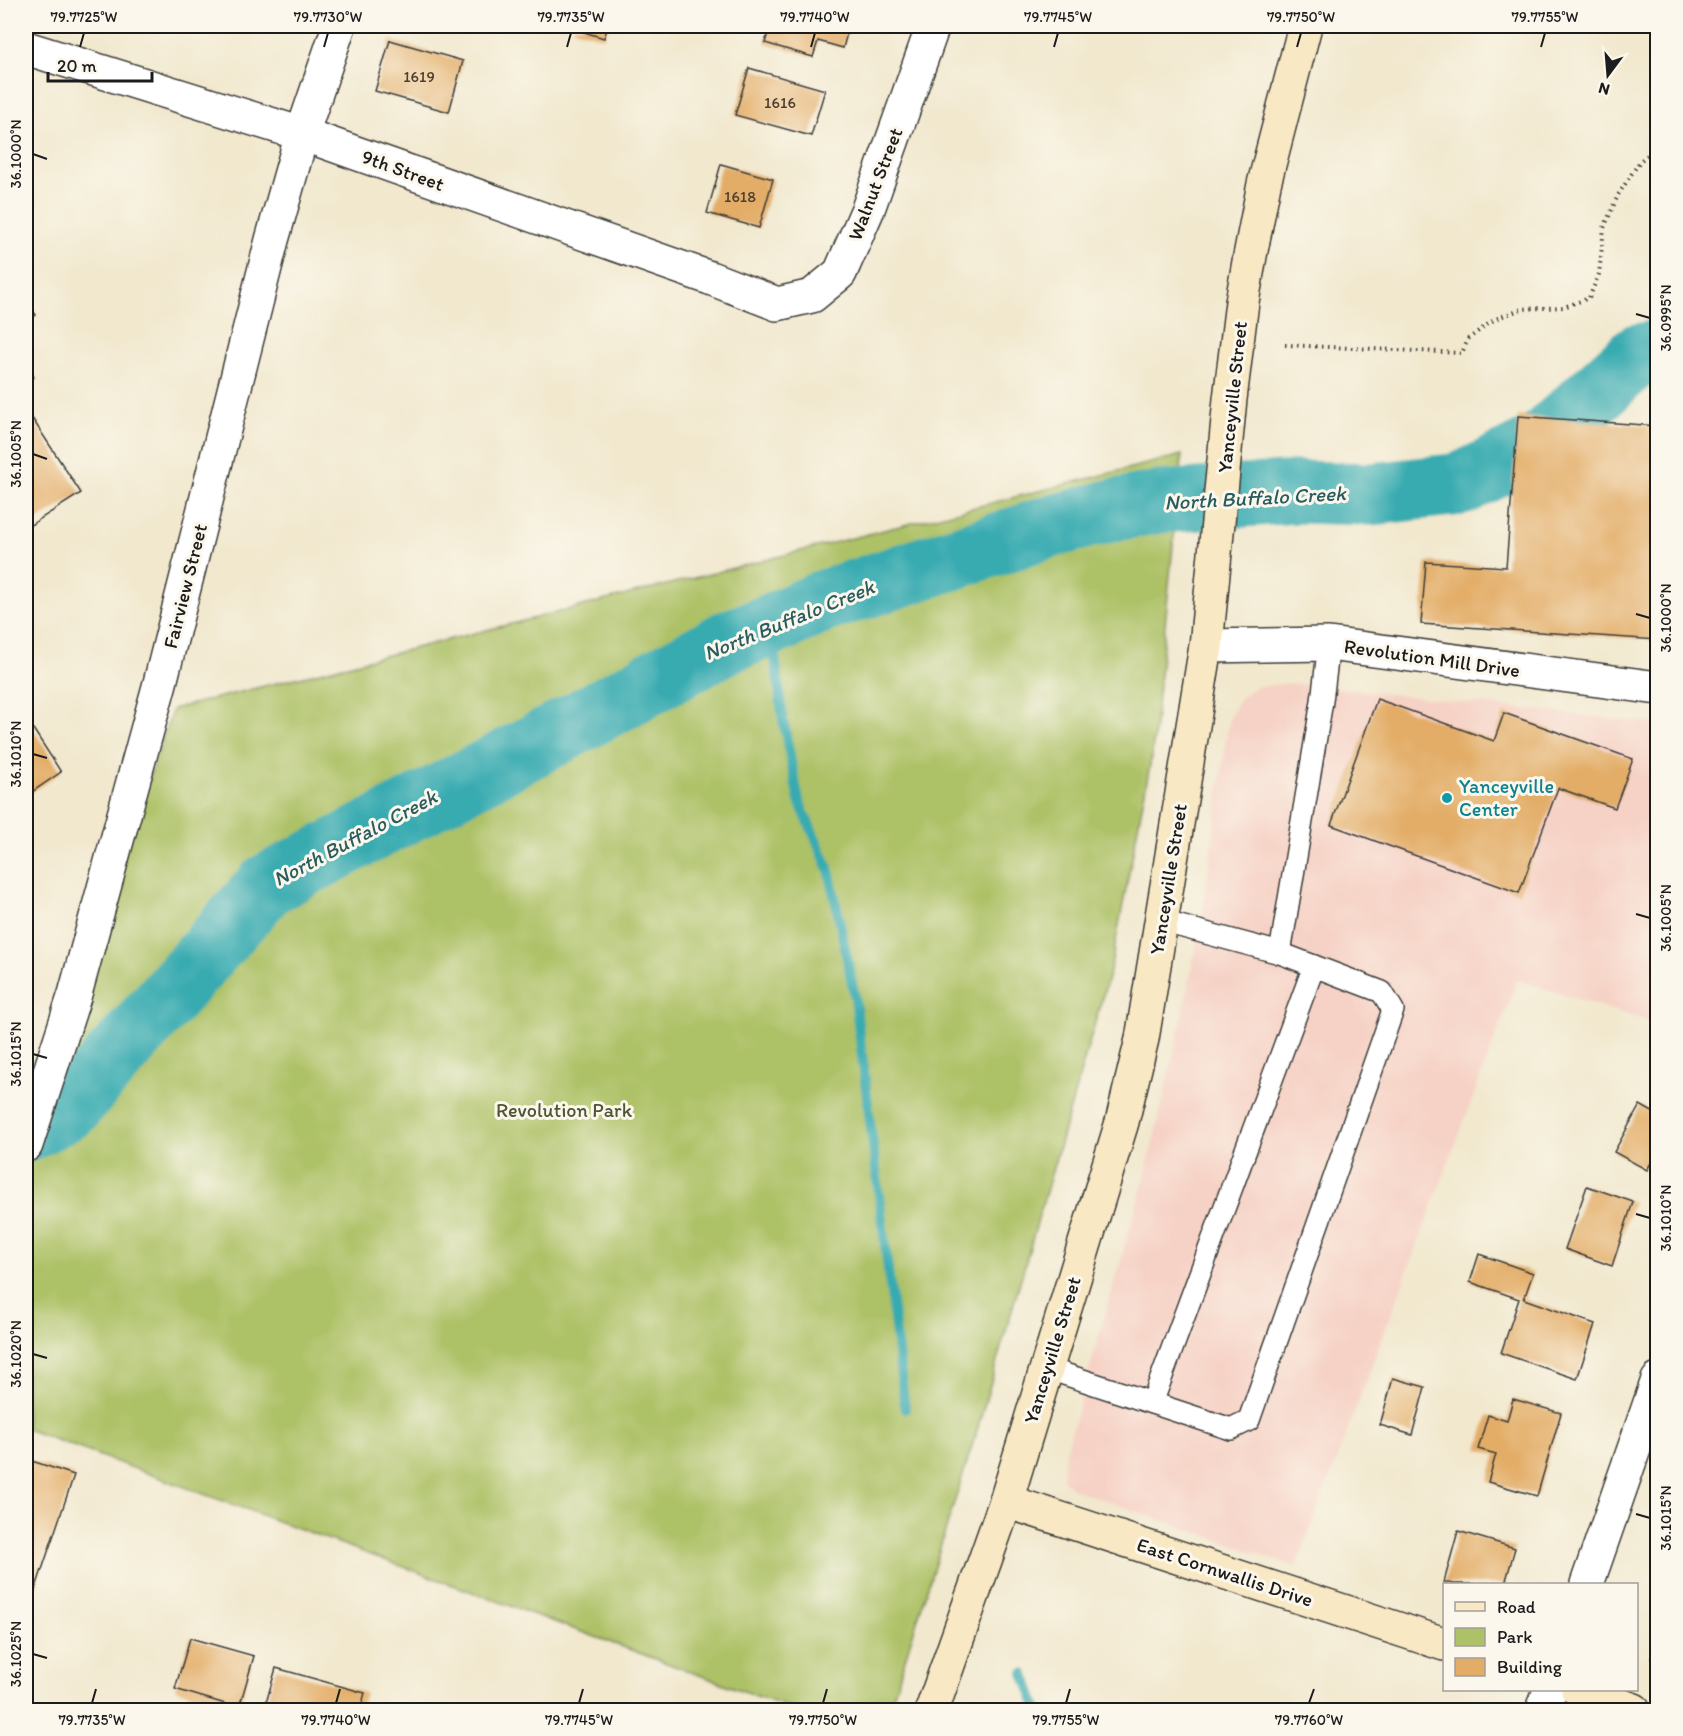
<svg xmlns="http://www.w3.org/2000/svg" width="1683" height="1736" viewBox="0 0 1683 1736" font-family="Itim,sans-serif">
<style>
.built{fill:#f6d1c5}
.green{fill:#adc166;stroke:#646e41;stroke-width:1.5}
.lines{fill:none;stroke-linecap:round;stroke-linejoin:round}
.stream{stroke:#38abb1;stroke-width:10}
.river{stroke:#38abb1;stroke-width:63}
.building{fill:#e3ad68}
.service-casing{stroke:#3c3b37;stroke-width:24}
.minor-casing{stroke:#3c3b37;stroke-width:36}
.secondary-casing{stroke:#3c3b37;stroke-width:36}
.path{stroke:#3c3b37;stroke-width:4;stroke-dasharray:1.5 4.5;stroke-linecap:butt}
.service{stroke:#fff;stroke-width:21}
.minor{stroke:#fff;stroke-width:33}
.secondary{stroke:#f8e8c3;stroke-width:33}
.ticks{fill:none;stroke:#1c1c1c;stroke-width:2}
.culture-dot{fill:#0f9aa8;stroke:#fbf7ec;stroke-width:2}
.labels{text-anchor:middle;stroke-width:6;stroke-linejoin:round;paint-order:stroke}
.number-label{font-size:16px;fill:#4e402f}
.street-label{font-size:20px;fill:#1c1c1c;stroke:#fbf7ec}
.culture-label{font-size:20px;fill:#0d838f;stroke:#fbf7ec;text-anchor:start}
.park-label{font-size:20px;fill:#4f5636;stroke:#fbf7ec}
.water-label{font-size:21px;font-style:italic;fill:#295c5f;stroke:#fbf7ec}
.neatline{fill:none;stroke:#1c1c1c;stroke-width:2}
.ticks-label{font-size:15px;text-anchor:middle;fill:#1c1c1c}
</style>
<rect width="100%" height="100%" fill="#fbf7ec"/>
<filter id="ink" filterUnits="userSpaceOnUse"><feTurbulence type="fractalNoise" baseFrequency=".0167" numOctaves="2"/><feDisplacementMap in="SourceGraphic" scale="12" xChannelSelector="R" yChannelSelector="G"/><feConvolveMatrix kernelMatrix="1 2 1 2 8 2 1 2 1" color-interpolation-filters="sRGB"/></filter>
<filter id="wash" filterUnits="userSpaceOnUse"><feTurbulence type="fractalNoise" baseFrequency=".008" numOctaves="4" result="noise"/><feDisplacementMap in="SourceGraphic" scale="24" xChannelSelector="R" yChannelSelector="G"/><feGaussianBlur stdDeviation="1.35" result="paint"/><feColorMatrix in="noise" values="0 0 0 0 0 0 0 0 0 0 0 0 0 0 0 0 0 1.4 0 .05"/><feComposite in="paint" operator="in"/></filter>
<g filter="url(#wash)">
<rect width="100%" height="100%" fill="#f1e8ce"/>
<!-- built -->
<path class="built" d="M1291,683L1657,724V1024L1517,980L1296,1567L1073,1489L1063,1479L1064,1458L1146,1172L1181,1022L1203,910L1229,719L1240,698L1256,687Z"/>
<!-- green -->
<path class="green" d="M1182,455L1152,755L1110,971L978,1427L889,1710H795L26,1429V1175L75,994L173,709Z"/>
<g class="lines">
<!-- stream -->
<g class="stream">
<path d="M771,625L783,720L799,801L829,869L855,998L905,1409"/>
<path d="M1024,1673L1038,1710"/>
</g>
<!-- river -->
<path class="river" d="M26,1131L70,1108L267,885L551,737L727,642L771,625L824,601L1049,527L1110,511L1159,502L1297,492L1372,494L1461,484L1539,445L1638,355L1658,351"/>
</g>
<g id="blocks">
<!-- building -->
<g class="building">
<path d="M575,26H608L604,38L574,29Z"/>
<path d="M770,26H849L843,48L818,41L813,57L765,43Z"/>
<path d="M390,40L463,61L449,112L375,91Z"/>
<path d="M749,68L825,90L811,136L735,115Z"/>
<path d="M721,164L773,179L759,228L707,213Z"/>
<path d="M26,302L36,315L26,324Z"/>
<path d="M26,362L34,377L26,383Z"/>
<path d="M26,409L81,493L26,528Z"/>
<path d="M1518,416L1658,426V640L1421,624L1426,562L1506,567Z"/>
<path d="M1377,699L1494,741L1504,713L1633,759L1615,808L1558,788L1519,893L1331,825Z"/>
<path d="M26,718L61,772L26,796Z"/>
<path d="M1640,1105L1658,1115V1151L1647,1170L1614,1152Z"/>
<path d="M1587,1186L1633,1202L1612,1266L1565,1249Z"/>
<path d="M1479,1254L1533,1273L1524,1299L1595,1324L1577,1379L1501,1353L1519,1299L1470,1282Z"/>
<path d="M1393,1378L1425,1387L1412,1435L1380,1425Z"/>
<path d="M1513,1399L1561,1413L1537,1496L1488,1482L1496,1454L1478,1449L1488,1415L1507,1421Z"/>
<path d="M26,1459L74,1475L26,1617Z"/>
<path d="M1458,1531L1515,1548L1505,1584H1453L1444,1582Z"/>
<path d="M1657,1637H1658V1661L1651,1659Z"/>
<path d="M190,1638L254,1656L239,1708L175,1689Z"/>
<path d="M276,1668L365,1693L360,1710H264Z"/>
</g>
</g>
</g>
<g filter="url(#ink)">
<use href="#blocks" fill-opacity="0" stroke="#3c3b37" stroke-width="1.5"/>
<g class="lines">
<!-- service casing -->
<g class="service-casing">
<g id="service">
<path d="M1280,953L1322,701L1329,644"/>
<path d="M1046,1368L1231,1429L1249,1420L1393,1010L1382,992L1280,953L1161,921"/>
<path d="M1152,1403L1314,966"/>
</g>
</g>
<!-- minor casing -->
<g class="minor-casing">
<g id="minor">
<path d="M26,48L302,134L710,278L777,304L812,296L840,273L868,209L933,26"/>
<path d="M1206,646L1329,644L1658,688"/>
<path d="M26,1145L75,994L160,683L272,240L302,134L339,26"/>
<path d="M1587,1584L1658,1380"/>
<path d="M1543,1710L1550,1690"/>
</g>
</g>
<!-- secondary casing -->
<g class="secondary-casing">
<g id="secondary">
<path d="M1006,1501L1444,1644"/>
<path d="M1578,1690L1634,1710"/>
<path d="M932,1710L1006,1501L1122,1122L1142,1039L1206,646L1230,399L1242,302L1250,256L1264,184L1305,26"/>
</g>
</g>
<!-- path -->
<path class="path" d="M1285,345L1462,353L1468,339L1495,319L1522,309L1564,307L1589,298L1599,274L1604,228L1618,195L1640,161L1658,147"/>
<!-- service -->
<use href="#service" class="service"/>
<!-- minor -->
<use href="#minor" class="minor"/>
<!-- secondary -->
<use href="#secondary" class="secondary"/>
</g>
</g>
<!-- ticks -->
<path class="ticks" d="M80,47L84,33M324,47L328,33M567,47L571,33M811,47L815,33M1054,47L1058,33M1297,47L1301,33M1541,47L1545,33M33,154L47,159M1636,314L1650,318M33,454L47,459M1636,614L1650,618M33,754L47,758M1636,914L1650,918M33,1054L47,1058M1636,1214L1650,1218M33,1354L47,1358M1636,1514L1650,1518M33,1654L47,1658M92,1703L96,1689M336,1703L340,1689M579,1703L583,1689M823,1703L827,1689M1066,1703L1070,1689M1309,1703L1314,1689"/>
<!-- markers -->
<circle class="culture-dot" cx="1447" cy="798" r="6"/>
<g class="labels">
<!-- number labels -->
<g class="number-label">
<text x="419" y="82">1619</text>
<text x="780" y="108">1616</text>
<text x="740" y="202">1618</text>
</g>
<!-- street labels -->
<g class="street-label">
<text transform="translate(403 170) rotate(20)" y="7">9th Street</text>
<text transform="translate(875 184) rotate(-69)" y="7">Walnut Street</text>
<text transform="translate(1232 397) rotate(-84)" y="7">Yanceyville Street</text>
<text transform="translate(185 586) rotate(-76)" y="7">Fairview Street</text>
<text transform="translate(1432 658) rotate(8)" y="7">Revolution Mill Drive</text>
<text transform="translate(1168 879) rotate(-81)" y="7">Yanceyville Street</text>
<text transform="translate(1052 1350) rotate(-73)" y="7">Yanceyville Street</text>
<text transform="translate(1225 1572) rotate(18)" y="7">East Cornwallis Drive</text>
</g>
<!-- culture labels -->
<g class="culture-label">
<text x="1459" y="793">Yanceyville<tspan x="1459" dy="23">Center</tspan></text>
</g>
<!-- park labels -->
<g class="park-label">
<text x="564" y="1117">Revolution Park</text>
</g>
<!-- water labels -->
<g class="water-label">
<text transform="translate(1255 498) rotate(-3)" y="7">North Buffalo Creek</text>
<text transform="translate(789 620) rotate(-22)" y="7">North Buffalo Creek</text>
<text transform="translate(355 838) rotate(-28)" y="7">North Buffalo Creek</text>
</g>
</g>
<!-- margin -->
<rect width="1683" height="1736" fill="none" stroke="#fbf7ec" stroke-width="66"/>
<!-- legend -->
<rect x="1443" y="1583" width="195" height="108" fill="#fbf7ec" stroke="#a29f99" stroke-width="1.5"/>
<rect x="1455" y="1602" width="30" height="9" fill="#f8e8c3" stroke="#a29f99" stroke-width="1.5"/>
<text x="1497" y="1613" font-size="18" fill="#1c1c1c">Road</text>
<rect x="1455" y="1628" width="30" height="18" fill="#adc166" stroke="#a29f99" stroke-width="1.5"/>
<text x="1497" y="1643" font-size="18" fill="#1c1c1c">Park</text>
<rect x="1455" y="1658" width="30" height="18" fill="#e3ad68" stroke="#a29f99" stroke-width="1.5"/>
<text x="1497" y="1673" font-size="18" fill="#1c1c1c">Building</text>
<!-- north arrow -->
<g transform="translate(1608 75) rotate(196)" stroke="#fbf7ec" stroke-width="4.5" paint-order="stroke">
<path d="M0-4.5L10 22L0 15L-10 22Z" fill="#1c1c1c"/>
<text y="-9" font-size="16" font-weight="bold" text-anchor="middle" fill="#1c1c1c">N</text>
</g>
<!-- scale -->
<path d="M48 72v9h104v-9" fill="none" stroke="#1c1c1c" stroke-width="3"/>
<text x="57" y="72" font-size="18" fill="#1c1c1c" stroke="#fbf7ec" stroke-width="4.5" paint-order="stroke">20 m</text>
<rect x="33" y="33" width="1617" height="1670" class="neatline"/>
<g class="ticks-label">
<text x="84" y="22">79.7725°W</text>
<text x="328" y="22">79.7730°W</text>
<text x="571" y="22">79.7735°W</text>
<text x="815" y="22">79.7740°W</text>
<text x="1058" y="22">79.7745°W</text>
<text x="1301" y="22">79.7750°W</text>
<text x="1545" y="22">79.7755°W</text>
<text transform="translate(16 154) rotate(-90)" y="5">36.1000°N</text>
<text transform="translate(1666 318) rotate(-90)" y="5">36.0995°N</text>
<text transform="translate(16 454) rotate(-90)" y="5">36.1005°N</text>
<text transform="translate(1666 618) rotate(-90)" y="5">36.1000°N</text>
<text transform="translate(16 754) rotate(-90)" y="5">36.1010°N</text>
<text transform="translate(1666 918) rotate(-90)" y="5">36.1005°N</text>
<text transform="translate(16 1054) rotate(-90)" y="5">36.1015°N</text>
<text transform="translate(1666 1218) rotate(-90)" y="5">36.1010°N</text>
<text transform="translate(16 1354) rotate(-90)" y="5">36.1020°N</text>
<text transform="translate(1666 1518) rotate(-90)" y="5">36.1015°N</text>
<text transform="translate(16 1654) rotate(-90)" y="5">36.1025°N</text>
<text x="92" y="1725">79.7735°W</text>
<text x="336" y="1725">79.7740°W</text>
<text x="579" y="1725">79.7745°W</text>
<text x="823" y="1725">79.7750°W</text>
<text x="1066" y="1725">79.7755°W</text>
<text x="1309" y="1725">79.7760°W</text>
</g>
</svg>
